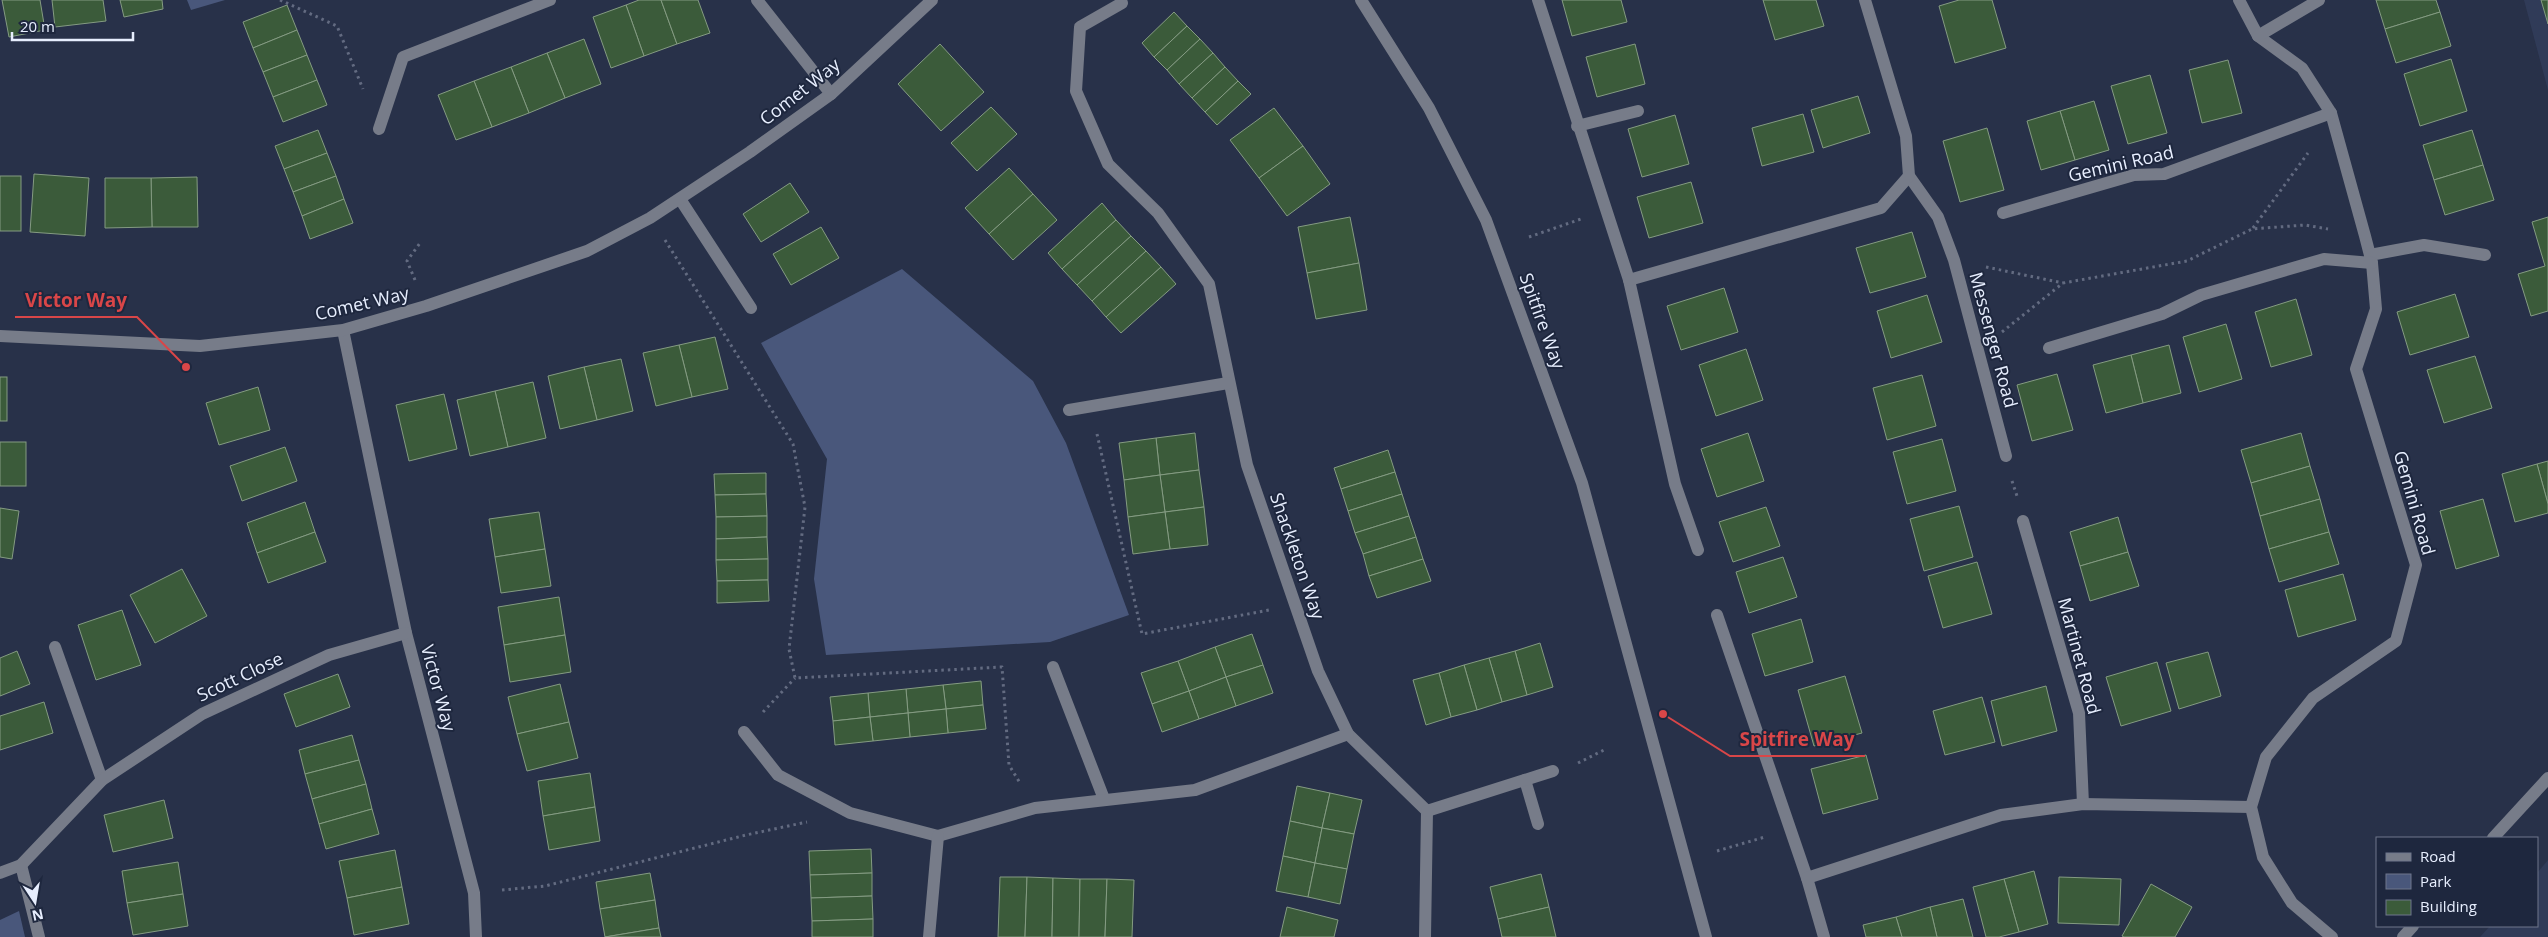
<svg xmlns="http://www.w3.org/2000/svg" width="2548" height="937" viewBox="0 0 2548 937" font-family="'Open Sans',sans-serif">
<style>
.built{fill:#303b58}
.green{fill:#49577b}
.building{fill:#3b5b3a;stroke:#849b82}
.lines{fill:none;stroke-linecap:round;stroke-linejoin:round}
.path{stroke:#636b81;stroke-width:3;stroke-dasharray:2.5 4;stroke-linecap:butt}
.minor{stroke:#777c89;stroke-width:12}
.labels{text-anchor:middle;stroke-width:4;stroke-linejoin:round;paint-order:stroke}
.street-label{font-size:18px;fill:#e7eefe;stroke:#1e273e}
.leader{fill:none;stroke:#d94648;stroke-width:2}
.callout-dot{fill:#d94648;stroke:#1e273e;stroke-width:2}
.callout-label{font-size:19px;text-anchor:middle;font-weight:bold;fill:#d94648;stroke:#1e273e;stroke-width:4;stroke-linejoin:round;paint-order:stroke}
</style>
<rect width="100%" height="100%" fill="#283149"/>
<!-- built -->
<g class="built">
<path d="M2524,0H2548V90Z"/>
<path d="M2548,860V937H2480L2490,926H2537V873Z"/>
</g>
<!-- green -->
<g class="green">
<path d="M187,0H225L191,10Z"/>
<path d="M902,269L1033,381L1066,443L1129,615L1050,642L826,655L814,579L827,459L761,343Z"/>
<path d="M19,911L25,937H0V920Z"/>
</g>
<!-- building -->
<g class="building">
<path d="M2,0H40L45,30L9,37Z"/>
<path d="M52,0H103L106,21L55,27Z"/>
<path d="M120,0H162L163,9L124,17Z"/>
<path d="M639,0H661L677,44L644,56L626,5Z"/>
<path d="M661,0H698L710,33L677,44Z"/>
<path d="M1562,0H1621L1627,22L1572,36Z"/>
<path d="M1763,0H1816L1824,26L1775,40Z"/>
<path d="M1959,0H1992L2006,48L1955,63L1939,6Z"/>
<path d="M2376,0H2436L2440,12L2385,29Z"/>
<path d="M2541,0H2548V24Z"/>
<path d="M287,5L297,30L253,48L243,22Z"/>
<path d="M626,5L644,56L611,68L593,17Z"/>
<path d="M1174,12L1187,26L1154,57L1142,43Z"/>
<path d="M2440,12L2451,46L2396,63L2385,29Z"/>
<path d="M1187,26L1200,39L1167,70L1154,57Z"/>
<path d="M297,30L307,55L263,72L253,48Z"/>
<path d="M584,39L601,84L565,98L547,53Z"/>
<path d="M1200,39L1213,53L1179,84L1167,70Z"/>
<path d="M940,44L984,92L941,131L898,84Z"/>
<path d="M1635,44L1645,84L1597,97L1586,57Z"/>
<path d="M547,53L565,98L529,113L511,67Z"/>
<path d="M1213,53L1225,67L1192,98L1179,84Z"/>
<path d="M307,55L317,80L273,97L263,72Z"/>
<path d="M2451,59L2467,111L2420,126L2404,74Z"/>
<path d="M2228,60L2242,113L2202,123L2189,70Z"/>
<path d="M511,67L529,113L492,127L474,81Z"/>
<path d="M1225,67L1238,81L1205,112L1192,98Z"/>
<path d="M2150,75L2167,133L2128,144L2111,86Z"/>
<path d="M317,80L327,105L283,122L273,97Z"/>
<path d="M474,81L492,127L456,140L438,95Z"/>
<path d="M1238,81L1251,94L1217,125L1205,112Z"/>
<path d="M1858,96L1870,133L1823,148L1811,110Z"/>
<path d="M2094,101L2109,150L2075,160L2060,111Z"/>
<path d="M991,107L1017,134L977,171L951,143Z"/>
<path d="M1274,108L1303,146L1259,178L1230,140Z"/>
<path d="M2060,111L2075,160L2041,170L2027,121Z"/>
<path d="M1803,114L1814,152L1762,166L1752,128Z"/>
<path d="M1675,115L1689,164L1642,177L1628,129Z"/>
<path d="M1987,128L2004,190L1960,202L1943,141Z"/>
<path d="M318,130L327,153L284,169L275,146Z"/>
<path d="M2472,130L2483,165L2434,180L2423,145Z"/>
<path d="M1303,146L1330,184L1287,216L1259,178Z"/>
<path d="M327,153L336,176L293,192L284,169Z"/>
<path d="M2483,165L2494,200L2445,215L2434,180Z"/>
<path d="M1009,168L1033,194L989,234L965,208Z"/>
<path d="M34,174L89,178L85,236L30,232Z"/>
<rect x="0" y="176" width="21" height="55"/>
<path d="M336,176L344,199L302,216L293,192Z"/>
<path d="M197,177L198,227H152L151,178Z"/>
<path d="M105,178H151L152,227L105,228Z"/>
<path d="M1691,182L1703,223L1649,238L1637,197Z"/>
<path d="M790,183L809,212L761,242L743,214Z"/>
<path d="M1033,194L1057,220L1013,260L989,234Z"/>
<path d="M344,199L353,223L310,239L302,216Z"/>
<path d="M1102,203L1116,220L1062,269L1048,253Z"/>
<path d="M1350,217L1359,263L1307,273L1298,227Z"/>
<path d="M2548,217V311L2531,316L2518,274L2545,266L2532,222Z"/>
<path d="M1116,220L1131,236L1077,285L1062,269Z"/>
<path d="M821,227L839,258L791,285L773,254Z"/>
<path d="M1912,232L1926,277L1870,293L1856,248Z"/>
<path d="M1131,236L1146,251L1092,301L1077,285Z"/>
<path d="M1146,251L1161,267L1106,317L1092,301Z"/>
<path d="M1359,263L1367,310L1316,319L1307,273Z"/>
<path d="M1161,267L1176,284L1121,333L1106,317Z"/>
<path d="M1724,288L1738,332L1681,350L1667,306Z"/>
<path d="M2455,294L2469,337L2410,355L2397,312Z"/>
<path d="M1927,295L1942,342L1891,358L1877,311Z"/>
<path d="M2296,299L2312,355L2271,367L2255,312Z"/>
<path d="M2226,324L2242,379L2199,392L2183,337Z"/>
<path d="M715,337L728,389L692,397L679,345Z"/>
<path d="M679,345L692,397L656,406L643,353Z"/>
<path d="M2169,345L2181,393L2143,403L2131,355Z"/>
<path d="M1746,349L1763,400L1716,416L1699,365Z"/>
<path d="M2131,355L2143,403L2106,413L2093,365Z"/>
<path d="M2475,356L2492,408L2444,423L2427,370Z"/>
<path d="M621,359L633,411L597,420L584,367Z"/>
<path d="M584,367L597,420L560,429L548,376Z"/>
<path d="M2057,374L2073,430L2032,441L2017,385Z"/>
<path d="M1922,375L1936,426L1887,440L1873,388Z"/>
<rect x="0" y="377" width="7" height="44"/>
<path d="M533,382L546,438L508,447L495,391Z"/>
<path d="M258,387L270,430L219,445L206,403Z"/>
<path d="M495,391L508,447L470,456L457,400Z"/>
<path d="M444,394L457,449L409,461L396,405Z"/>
<path d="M1195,433L1199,470L1160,475L1156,438Z"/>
<path d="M1748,433L1764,481L1717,497L1701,449Z"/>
<path d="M2301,433L2310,466L2251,483L2241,450Z"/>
<path d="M1156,438L1160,475L1124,480L1119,443Z"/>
<path d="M1942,439L1956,491L1907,504L1893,452Z"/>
<rect x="0" y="442" width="26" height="44"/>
<path d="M285,447L297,481L242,501L230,466Z"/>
<path d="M1388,450L1395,472L1341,489L1334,468Z"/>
<path d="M2548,461V504L2537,464Z"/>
<path d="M2537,464L2548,504V513L2515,522L2502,474Z"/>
<path d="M2310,466L2320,499L2260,516L2251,483Z"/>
<path d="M1199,470L1204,507L1165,512L1160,475Z"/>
<path d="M1395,472L1402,494L1348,511L1341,489Z"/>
<path d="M766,473V494L715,495L714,474Z"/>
<path d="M1160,475L1165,512L1128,517L1124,480Z"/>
<path d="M766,494L767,516L716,517L715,495Z"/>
<path d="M1402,494L1409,516L1355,533L1348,511Z"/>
<path d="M2320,499L2329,532L2269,549L2260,516Z"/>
<path d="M2483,499L2499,556L2456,569L2440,511Z"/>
<path d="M305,502L315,532L257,553L247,523Z"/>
<path d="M1959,506L1973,557L1924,571L1910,519Z"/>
<path d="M1204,507L1208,545L1170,549L1165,512Z"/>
<path d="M1766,507L1780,546L1733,562L1719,522Z"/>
<path d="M0,508L19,511L12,559L0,557Z"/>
<path d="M539,512L545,549L495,557L489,519Z"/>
<path d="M1165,512L1170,549L1133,554L1128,517Z"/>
<path d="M767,516V537L716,539V517Z"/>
<path d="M1409,516L1416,537L1363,554L1355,533Z"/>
<path d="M2118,517L2128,552L2080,566L2070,532Z"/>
<path d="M315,532L326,562L268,583L257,553Z"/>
<path d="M2329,532L2339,564L2279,582L2269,549Z"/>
<path d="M767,537L768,559L716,560V539Z"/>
<path d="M1416,537L1423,559L1369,576L1363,554Z"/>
<path d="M545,549L551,586L501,593L495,557Z"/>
<path d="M2128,552L2139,586L2090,601L2080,566Z"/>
<path d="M1783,557L1797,597L1749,613L1736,572Z"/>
<path d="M768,559V580L717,581L716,560Z"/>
<path d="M1423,559L1431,581L1377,598L1369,576Z"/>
<path d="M1977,562L1992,614L1943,628L1928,576Z"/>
<path d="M182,569L207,616L155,643L130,595Z"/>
<path d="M2343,574L2356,620L2298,637L2285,590Z"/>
<path d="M768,580L769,601L717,603V581Z"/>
<path d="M559,597L565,635L504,645L498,607Z"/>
<path d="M122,610L141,665L96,680L78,625Z"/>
<path d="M1801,619L1813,662L1765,676L1752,634Z"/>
<path d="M1252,634L1263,665L1226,677L1215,647Z"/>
<path d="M565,635L571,672L510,682L504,645Z"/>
<path d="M1540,643L1553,687L1527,695L1515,651Z"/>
<path d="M1215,647L1226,677L1189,691L1178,661Z"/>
<path d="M17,651L30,684L0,696V658Z"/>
<path d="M1515,651L1527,695L1502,702L1489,658Z"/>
<path d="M2208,652L2221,696L2179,709L2166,663Z"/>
<path d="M1489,658L1502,702L1477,710L1464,665Z"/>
<path d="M1178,661L1189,691L1152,704L1141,673Z"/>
<path d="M2157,662L2171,711L2121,726L2106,677Z"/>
<path d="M1263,665L1273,693L1236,706L1226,677Z"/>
<path d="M1464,665L1477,710L1451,717L1439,673Z"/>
<path d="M1439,673L1451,717L1426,725L1413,680Z"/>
<path d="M338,674L350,707L296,727L284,694Z"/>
<path d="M1845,676L1862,733L1814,746L1798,690Z"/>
<path d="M1226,677L1236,706L1199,719L1189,691Z"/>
<path d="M981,681L983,705L946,709L943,685Z"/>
<path d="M560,684L569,722L517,734L508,697Z"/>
<path d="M943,685L946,709L908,713L906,689Z"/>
<path d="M2046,686L2057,731L2002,746L1991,701Z"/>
<path d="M906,689L908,713L870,717L868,693Z"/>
<path d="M1189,691L1199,719L1162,732L1152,704Z"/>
<path d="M868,693L870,717L833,721L830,697Z"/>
<path d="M1982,697L1995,742L1945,755L1933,711Z"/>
<path d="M44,702L53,733L0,750V716Z"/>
<path d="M983,705L986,729L948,733L946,709Z"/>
<path d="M946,709L948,733L910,737L908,713Z"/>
<path d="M908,713L910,737L873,741L870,717Z"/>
<path d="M870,717L873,741L835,745L833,721Z"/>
<path d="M569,722L578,758L527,771L517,734Z"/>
<path d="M352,735L359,760L305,774L299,750Z"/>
<path d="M1866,755L1878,799L1823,814L1811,769Z"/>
<path d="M359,760L366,784L312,799L305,774Z"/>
<path d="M590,773L595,807L543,816L538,781Z"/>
<path d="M366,784L372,809L319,824L312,799Z"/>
<path d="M1297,786L1330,793L1322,828L1290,821Z"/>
<path d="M1330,793L1362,800L1354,834L1322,828Z"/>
<path d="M164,800L173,838L113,852L104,815Z"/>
<path d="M595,807L600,841L549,850L543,816Z"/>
<path d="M372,809L379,834L326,849L319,824Z"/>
<path d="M1290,821L1322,828L1315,863L1283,856Z"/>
<path d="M1322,828L1354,834L1347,869L1315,863Z"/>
<path d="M871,849L872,873L810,875L809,851Z"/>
<path d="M395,850L402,887L347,898L339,861Z"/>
<path d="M1283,856L1315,863L1308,897L1276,891Z"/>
<path d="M178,862L183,894L127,903L122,871Z"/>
<path d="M1315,863L1347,869L1340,904L1308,897Z"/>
<path d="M2034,871L2048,924L2019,932L2004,879Z"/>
<path d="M650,873L655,900L600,909L596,882Z"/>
<path d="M872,873V896L811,898L810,875Z"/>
<path d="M1541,874L1549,907L1498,919L1490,887Z"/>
<path d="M1000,877H1027L1025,937H998Z"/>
<path d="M1027,877L1053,878L1052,937H1025Z"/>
<path d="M2059,877L2121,879L2119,925L2058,923Z"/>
<path d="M1053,878L1080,879L1079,937H1052Z"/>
<path d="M1080,879H1107L1105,937H1079Z"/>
<path d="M1107,879L1134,880L1132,937H1105Z"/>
<path d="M2004,879L2019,932L1999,937H1986L1973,887Z"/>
<path d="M2151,884L2192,907L2175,937H2124L2122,936Z"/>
<path d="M402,887L409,924L354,935L347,898Z"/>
<path d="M183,894L188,926L133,935L127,903Z"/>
<path d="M872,896L873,919L812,921L811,898Z"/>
<path d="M1963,899L1973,937H1937L1930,907Z"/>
<path d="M655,900L659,928L605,937L600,909Z"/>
<path d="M1287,907L1338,920L1334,937H1280Z"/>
<path d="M1549,907L1556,937H1502L1498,919Z"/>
<path d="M1930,907L1937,937H1902L1896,917Z"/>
<path d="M1896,917L1902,937H1866L1863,925Z"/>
<path d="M873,919V937H812V921Z"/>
<path d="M659,928L661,937H605Z"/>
</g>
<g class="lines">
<!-- path -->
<g class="path">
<path d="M280,0L337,26L363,89"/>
<path d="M2253,228L2308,153"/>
<path d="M1529,237L1581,219"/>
<path d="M665,240L793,444L805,507L789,649L795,678L1002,667L1009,765L1020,783"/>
<path d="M1986,267L2063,283"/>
<path d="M415,280L407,261L420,243"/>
<path d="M2002,332L2063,283L2187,261L2252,229L2305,225L2328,229"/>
<path d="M1097,434L1142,634L1269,610"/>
<path d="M2012,481L2017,496"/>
<path d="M763,712L795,678"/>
<path d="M1578,763L1604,750"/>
<path d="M1717,851L1765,837"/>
<path d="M502,890L545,886L746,835L807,822"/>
</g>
<!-- minor -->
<g class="minor">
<path d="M757,0L831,94"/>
<path d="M1361,0L1429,108L1486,220L1582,483L1706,937"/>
<path d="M1538,0L1629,280L1675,484L1698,550"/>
<path d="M1865,0L1906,136L1909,176L1938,217L1954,260L2006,456"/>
<path d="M2239,0L2258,36L2302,68L2331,113L2365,236L2372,263L2376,309L2356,369L2416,565L2396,641L2313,698L2266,757L2251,807L2263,857L2292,903L2332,937"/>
<path d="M1122,3L1080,27L1076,91L1108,164L1158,213L1209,284L1247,465L1318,671L1348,734L1427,811L1425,937"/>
<path d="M2258,36L2319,0"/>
<path d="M1577,126L1638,111"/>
<path d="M379,129L403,57L550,0"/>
<path d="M680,199L751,308"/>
<path d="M2003,213L2134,175L2164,174L2331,113"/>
<path d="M2370,255L2424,245L2485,255"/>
<path d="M1629,280L1881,208L1909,176"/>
<path d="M343,330L406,633L474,893L476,937"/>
<path d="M0,336L200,346L343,330L426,306L587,251L650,218L750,152L831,94L932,0"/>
<path d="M2049,348L2162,314L2201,295L2324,259L2372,263"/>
<path d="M1069,410L1228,383"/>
<path d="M2023,521L2079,713L2083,804"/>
<path d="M1717,615L1807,878"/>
<path d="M55,647L102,780"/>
<path d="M1053,667L1104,799"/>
<path d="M744,732L778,775L850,813L938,836L1035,808L1195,790L1348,734"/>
<path d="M1525,780L1538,824"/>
<path d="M1427,811L1553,771"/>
<path d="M2493,838L2548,778"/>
<path d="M21,865L39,937"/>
<path d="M0,873L21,865L102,780L202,714L329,655L406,633"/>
<path d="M929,937L938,836"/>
<path d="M1824,937L1807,878L2001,815L2083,804L2251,807"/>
<path d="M2403,937L2413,926"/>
</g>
</g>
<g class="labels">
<!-- street labels -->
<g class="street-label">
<text transform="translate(800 92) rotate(-38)" y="6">Comet Way</text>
<text transform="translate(2121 164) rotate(-13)" y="6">Gemini Road</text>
<text transform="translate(362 304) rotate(-13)" y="6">Comet Way</text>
<text transform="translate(1542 321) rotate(70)" y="6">Spitfire Way</text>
<text transform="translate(1993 340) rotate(75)" y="6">Messenger Road</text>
<text transform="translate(2414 503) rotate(74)" y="6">Gemini Road</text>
<text transform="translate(1297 556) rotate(71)" y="6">Shackleton Way</text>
<text transform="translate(2079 656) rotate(75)" y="6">Martinet Road</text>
<text transform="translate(240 677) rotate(-25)" y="6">Scott Close</text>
<text transform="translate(438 688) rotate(75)" y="6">Victor Way</text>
</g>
</g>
<!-- callouts -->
<path class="leader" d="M186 367L137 317H15M1663 714L1730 756H1865"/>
<g class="callout-dot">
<circle cx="186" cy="367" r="5"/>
<circle cx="1663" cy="714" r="5"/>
</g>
<g class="callout-label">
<text x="76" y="307">Victor Way</text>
<text x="1797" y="746">Spitfire Way</text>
</g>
<!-- legend -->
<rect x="2376" y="837" width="162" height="90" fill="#1e273e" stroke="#6e778b"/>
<rect x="2386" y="853" width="25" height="8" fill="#777c89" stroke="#6e778b"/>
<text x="2420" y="862" font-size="15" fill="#e7eefe">Road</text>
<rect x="2386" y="874" width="25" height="15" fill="#49577b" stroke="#6e778b"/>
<text x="2420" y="887" font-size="15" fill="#e7eefe">Park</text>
<rect x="2386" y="900" width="25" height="15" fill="#3b5b3a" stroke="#6e778b"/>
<text x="2420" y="912" font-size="15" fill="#e7eefe">Building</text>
<!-- north arrow -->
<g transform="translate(35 902) rotate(168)" stroke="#1e273e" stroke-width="4" paint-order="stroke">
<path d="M0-4L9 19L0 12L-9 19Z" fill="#e7eefe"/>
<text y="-8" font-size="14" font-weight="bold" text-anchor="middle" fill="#e7eefe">N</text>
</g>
<!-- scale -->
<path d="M12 32v8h121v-8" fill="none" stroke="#e7eefe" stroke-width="2.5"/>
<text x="20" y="32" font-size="15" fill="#e7eefe" stroke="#1e273e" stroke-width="4" paint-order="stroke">20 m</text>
</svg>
